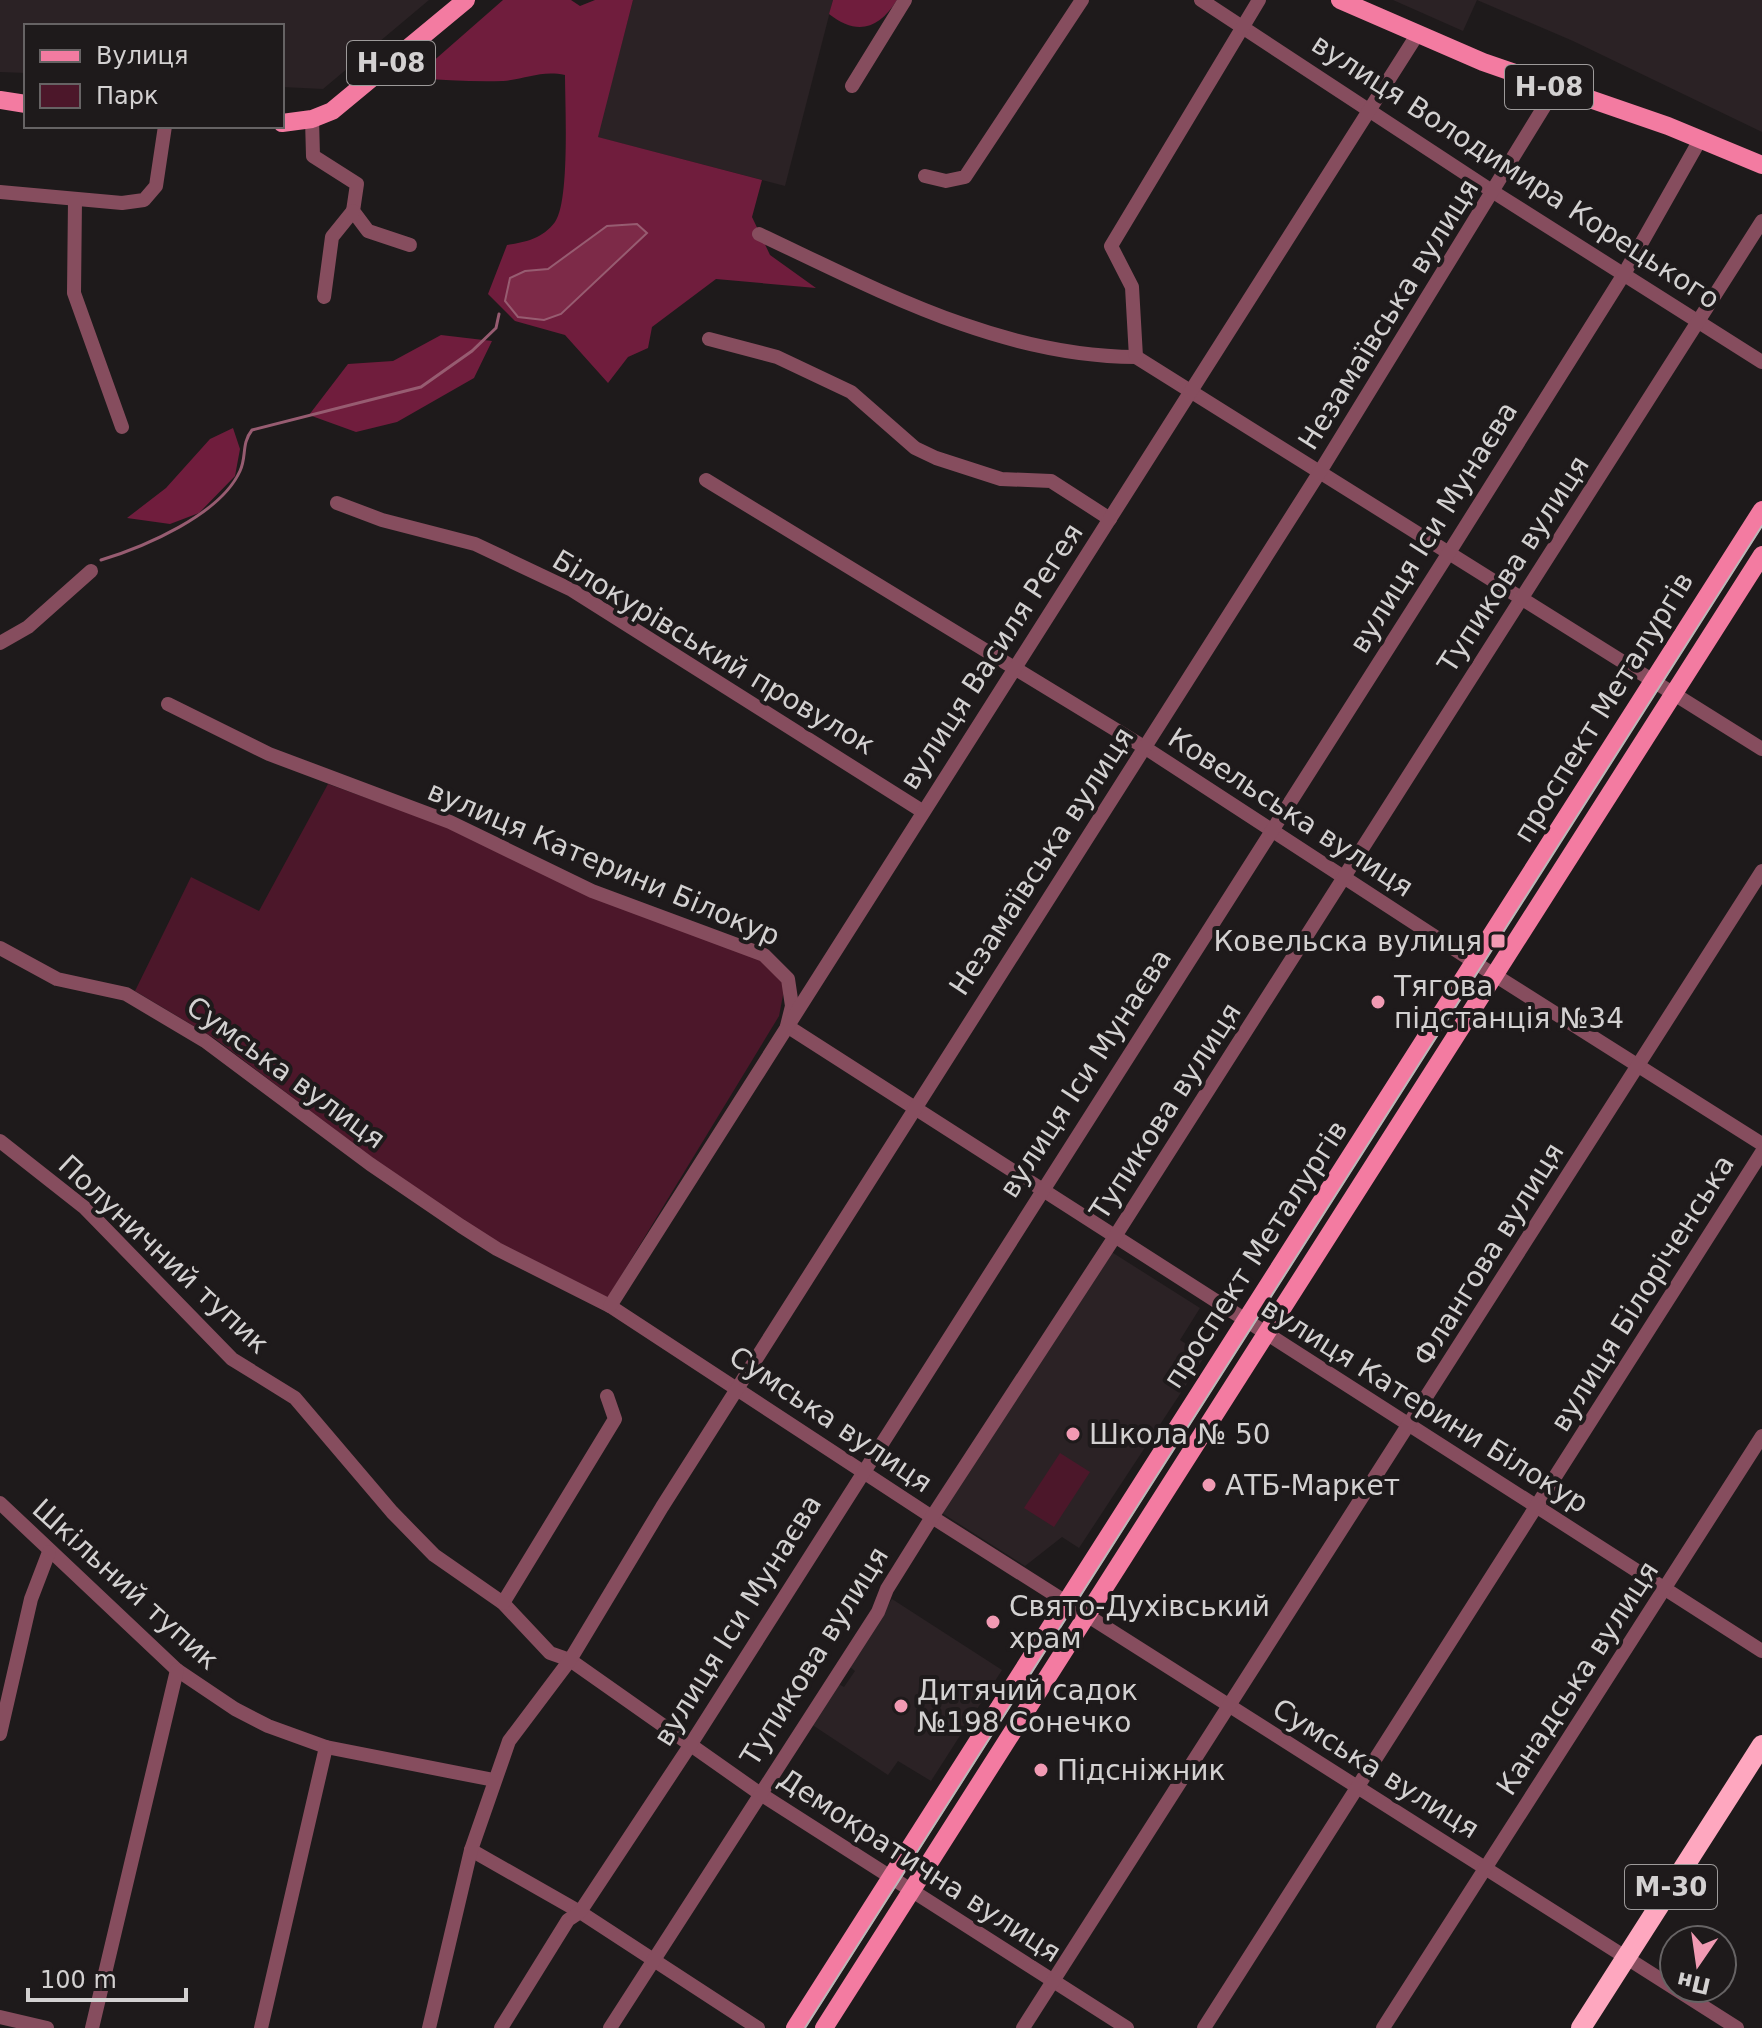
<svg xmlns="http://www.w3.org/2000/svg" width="1762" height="2028" viewBox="0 0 1762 2028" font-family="'DejaVu Sans',sans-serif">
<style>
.built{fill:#2b2225}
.green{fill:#4c172a}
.forest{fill:#701d3d}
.water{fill:#7d2a48;stroke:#975c71;stroke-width:2}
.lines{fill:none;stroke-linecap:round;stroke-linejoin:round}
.stream{stroke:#975c71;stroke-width:3}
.minor{stroke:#864d5e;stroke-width:14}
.major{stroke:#f37ba1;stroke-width:18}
.highway{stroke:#fea7bf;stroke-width:20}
.tram{stroke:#bab7b8;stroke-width:2}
.poi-dot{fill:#f19ab3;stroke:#1e1a1b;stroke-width:3}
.labels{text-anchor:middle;stroke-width:8;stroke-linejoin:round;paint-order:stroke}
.shield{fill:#1e1a1b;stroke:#9d9a9a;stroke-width:2}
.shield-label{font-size:26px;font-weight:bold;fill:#d3d1d1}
.street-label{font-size:28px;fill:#d3d1d1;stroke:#1e1a1b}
.poi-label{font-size:28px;fill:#d3d1d1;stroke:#1e1a1b;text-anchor:start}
</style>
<rect width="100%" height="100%" fill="#1e1a1b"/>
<!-- built -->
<g class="built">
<path d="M0,0H429L323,89L282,87V26H26V73L0,72Z"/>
<path d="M633,0H833L785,186L597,137Z"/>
<path d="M1393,0H1762V132L1573,41L1477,0L1463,31Z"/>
<path d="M1110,1251L1200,1308L1180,1340L1205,1356L1079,1548L1062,1537L1025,1566L942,1513Z"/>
<path d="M892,1599L1002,1670L931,1781L898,1761L888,1775L811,1724L837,1683L844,1687L855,1671L849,1666Z"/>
</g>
<!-- green -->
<g class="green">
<path d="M328,784L461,832L769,962L785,985L779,1016L607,1299L499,1246L382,1165L214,1038L135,991L191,877L259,911Z"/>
<path d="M1060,1453L1090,1472L1054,1527L1024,1508Z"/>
</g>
<!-- forest -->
<g class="forest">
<path d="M503,0H571L580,6L595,0H633L598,137L762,180L752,217L770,255L816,288L716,279L652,327L648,348L628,357L608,383L565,335L515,321L488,294L507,245C526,242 542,239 555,222C570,201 565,104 565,75C541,70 527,79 503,81C474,82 444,80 414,78Z"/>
<path d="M833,0H897C879,29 857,36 829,14Z"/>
<path d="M441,335L492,341L474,378L397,422L356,432L309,415L348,364L393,361Z"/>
<path d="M233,428L240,449L235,476L199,513L170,524L127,518L166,488L210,439Z"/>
</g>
<!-- water -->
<path class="water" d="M637,224L647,233L561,314L544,320L518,317L505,301L510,278L525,271L548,269L607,226Z"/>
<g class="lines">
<!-- stream -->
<path class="stream" d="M101,560C144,547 220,515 240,471C247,456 241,444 252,430L421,387L472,351L496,328L499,314"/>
<!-- minor -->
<g class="minor">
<path d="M1201,0L1495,193L1762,362"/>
<path d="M852,86L905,0"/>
<path d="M312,119L313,156L357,184L353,211L368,231L410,245"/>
<path d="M925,176L946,181L965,177L1082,0"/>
<path d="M0,192L122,203L144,200L156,186L165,126"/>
<path d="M75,200L74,293L122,427"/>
<path d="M759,234C880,291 999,356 1136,357L1762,749"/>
<path d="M324,297L332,237L353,211"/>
<path d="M709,339L777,357L851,392L915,448L936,458L1001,479L1051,481L1110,519"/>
<path d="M1136,357L1132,287L1111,246L1259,0"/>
<path d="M706,480L1144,747L1474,962L1762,1144"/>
<path d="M337,503L382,520L475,544L572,590L922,811"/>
<path d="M0,643L28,627L91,571"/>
<path d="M168,704L269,754L450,822L592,891L764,955L788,979L792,1006L787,1026L1762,1651"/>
<path d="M0,948L57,979L126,994L205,1041L370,1164L461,1226L497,1249L610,1306L932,1517L1737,2028"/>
<path d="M0,1141L85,1208L232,1359L295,1398L392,1512L434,1555L503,1603L550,1653L570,1660L759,1793L1127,2028"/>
<path d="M610,1306L1417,35"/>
<path d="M0,1503L177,1670L235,1709L268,1726L326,1747L494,1780"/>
<path d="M503,1603L615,1419L607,1396"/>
<path d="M0,1734L31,1599L49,1552"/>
<path d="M471,1850L580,1912L758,2028"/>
<path d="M0,2017L47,2028"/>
<path d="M92,2028L177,1670"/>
<path d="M261,2028L326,1747"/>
<path d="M429,2028L471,1850L509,1741L570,1660L662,1507L1321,470L1555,89"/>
<path d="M501,2028L568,1920L580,1912L689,1747L1450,551L1624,274L1701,138"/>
<path d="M610,2028L878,1612L887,1589L932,1517L1114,1238L1762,221"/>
<path d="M1023,2028L1762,871"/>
<path d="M1204,2028L1762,1152"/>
<path d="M1383,2028L1762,1436"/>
</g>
<!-- major -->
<g class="major">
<path d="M1340,0L1483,62L1668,126L1762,165"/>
<path d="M0,100L26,104"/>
<path d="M282,123L312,119L332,111L466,0"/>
<path d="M795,2028L1762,510"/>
<path d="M824,2028L1762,555"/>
</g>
<!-- highway -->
<path class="highway" d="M1581,2028L1762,1745"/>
<!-- tram -->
<path class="tram" d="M805,2028L1762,526"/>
</g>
<!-- markers -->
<g class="poi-dot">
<rect x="1490" y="933" width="16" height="16" rx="4"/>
<circle cx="1378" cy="1002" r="8"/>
<circle cx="1073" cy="1434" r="8"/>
<circle cx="1209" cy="1485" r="8"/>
<circle cx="993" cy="1622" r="8"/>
<circle cx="901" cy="1706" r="8"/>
<circle cx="1041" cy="1770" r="8"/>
</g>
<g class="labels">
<!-- shield labels -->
<g class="shield">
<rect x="347" y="41" width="88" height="44" rx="6"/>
<rect x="1505" y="65" width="88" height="44" rx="6"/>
<rect x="1625" y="1865" width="92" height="44" rx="6"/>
</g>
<g class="shield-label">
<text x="391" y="72">Н-08</text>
<text x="1549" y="96">Н-08</text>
<text x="1671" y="1896">М-30</text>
</g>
<!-- street labels -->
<g class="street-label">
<text transform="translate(1516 171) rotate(33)" y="10">вулиця Володимира Корецького</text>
<text transform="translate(1388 314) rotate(-58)" y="10">Незамаївська вулиця</text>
<text transform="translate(1433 527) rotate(-58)" y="10">вулиця Іси Мунаєва</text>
<text transform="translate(1513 564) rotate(-57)" y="10">Тупикова вулиця</text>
<text transform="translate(714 652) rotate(31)" y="10">Білокурівський провулок</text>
<text transform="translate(991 656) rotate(-57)" y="10">вулиця Василя Регея</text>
<text transform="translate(1603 707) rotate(-58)" y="10">проспект Металургів</text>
<text transform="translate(1291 812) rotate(33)" y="10">Ковельська вулиця</text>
<text transform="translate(1041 861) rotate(-57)" y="10">Незамаївська вулиця</text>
<text transform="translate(604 863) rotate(23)" y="10">вулиця Катерини Білокур</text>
<text transform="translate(286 1072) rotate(36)" y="10">Сумська вулиця</text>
<text transform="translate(1085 1073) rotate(-57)" y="10">вулиця Іси Мунаєва</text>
<text transform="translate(1165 1111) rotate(-57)" y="10">Тупикова вулиця</text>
<text transform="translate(164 1254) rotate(43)" y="10">Полуничний тупик</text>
<text transform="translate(1255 1254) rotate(-57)" y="10">проспект Металургів</text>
<text transform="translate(1488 1254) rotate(-58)" y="10">Флангова вулиця</text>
<text transform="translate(1642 1293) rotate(-58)" y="10">вулиця Білоріченська</text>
<text transform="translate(1425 1405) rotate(32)" y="10">вулиця Катерини Білокур</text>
<text transform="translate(831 1419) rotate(34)" y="10">Сумська вулиця</text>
<text transform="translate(126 1584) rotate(42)" y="10">Шкільний тупик</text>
<text transform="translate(737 1620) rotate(-58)" y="10">вулиця Іси Мунаєва</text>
<text transform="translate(814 1656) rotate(-58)" y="10">Тупикова вулиця</text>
<text transform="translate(1577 1678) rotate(-57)" y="10">Канадська вулиця</text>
<text transform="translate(1376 1768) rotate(32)" y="10">Сумська вулиця</text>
<text transform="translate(920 1865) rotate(33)" y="10">Демократична вулиця</text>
</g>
<!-- poi labels -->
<g class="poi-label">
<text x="1482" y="951" text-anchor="end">Ковельска вулиця</text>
<text x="1394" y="996">Тягова<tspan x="1394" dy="32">пiдстанцiя №34</tspan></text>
<text x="1089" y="1444">Школа № 50</text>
<text x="1225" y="1495">АТБ-Маркет</text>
<text x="1009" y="1616">Свято-Духівський<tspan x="1009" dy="32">храм</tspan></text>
<text x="917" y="1700">Дитячий садок<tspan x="917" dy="32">№198 Сонечко</tspan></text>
<text x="1057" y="1780">Підсніжник</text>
</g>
</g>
<!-- legend -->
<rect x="24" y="24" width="260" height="104" fill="#1e1a1b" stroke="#666364" stroke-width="2"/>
<rect x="40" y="50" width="40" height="12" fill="#f37ba1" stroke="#666364" stroke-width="2"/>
<text x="96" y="64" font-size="24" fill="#d3d1d1">Вулиця</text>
<rect x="40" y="84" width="40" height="24" fill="#4c172a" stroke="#666364" stroke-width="2"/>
<text x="96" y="104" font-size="24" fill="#d3d1d1">Парк</text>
<!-- north arrow -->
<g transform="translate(1698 1964) rotate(193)"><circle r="38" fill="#1e1a1b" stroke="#666364" stroke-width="2"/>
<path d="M0-6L14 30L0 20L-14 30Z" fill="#f19ab3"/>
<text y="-12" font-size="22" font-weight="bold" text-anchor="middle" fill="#d3d1d1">Пн</text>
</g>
<!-- scale -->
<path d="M28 1988v12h158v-12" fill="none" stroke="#d3d1d1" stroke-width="4"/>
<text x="40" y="1988" font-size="24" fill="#d3d1d1" stroke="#1e1a1b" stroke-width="6" paint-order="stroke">100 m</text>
</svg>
